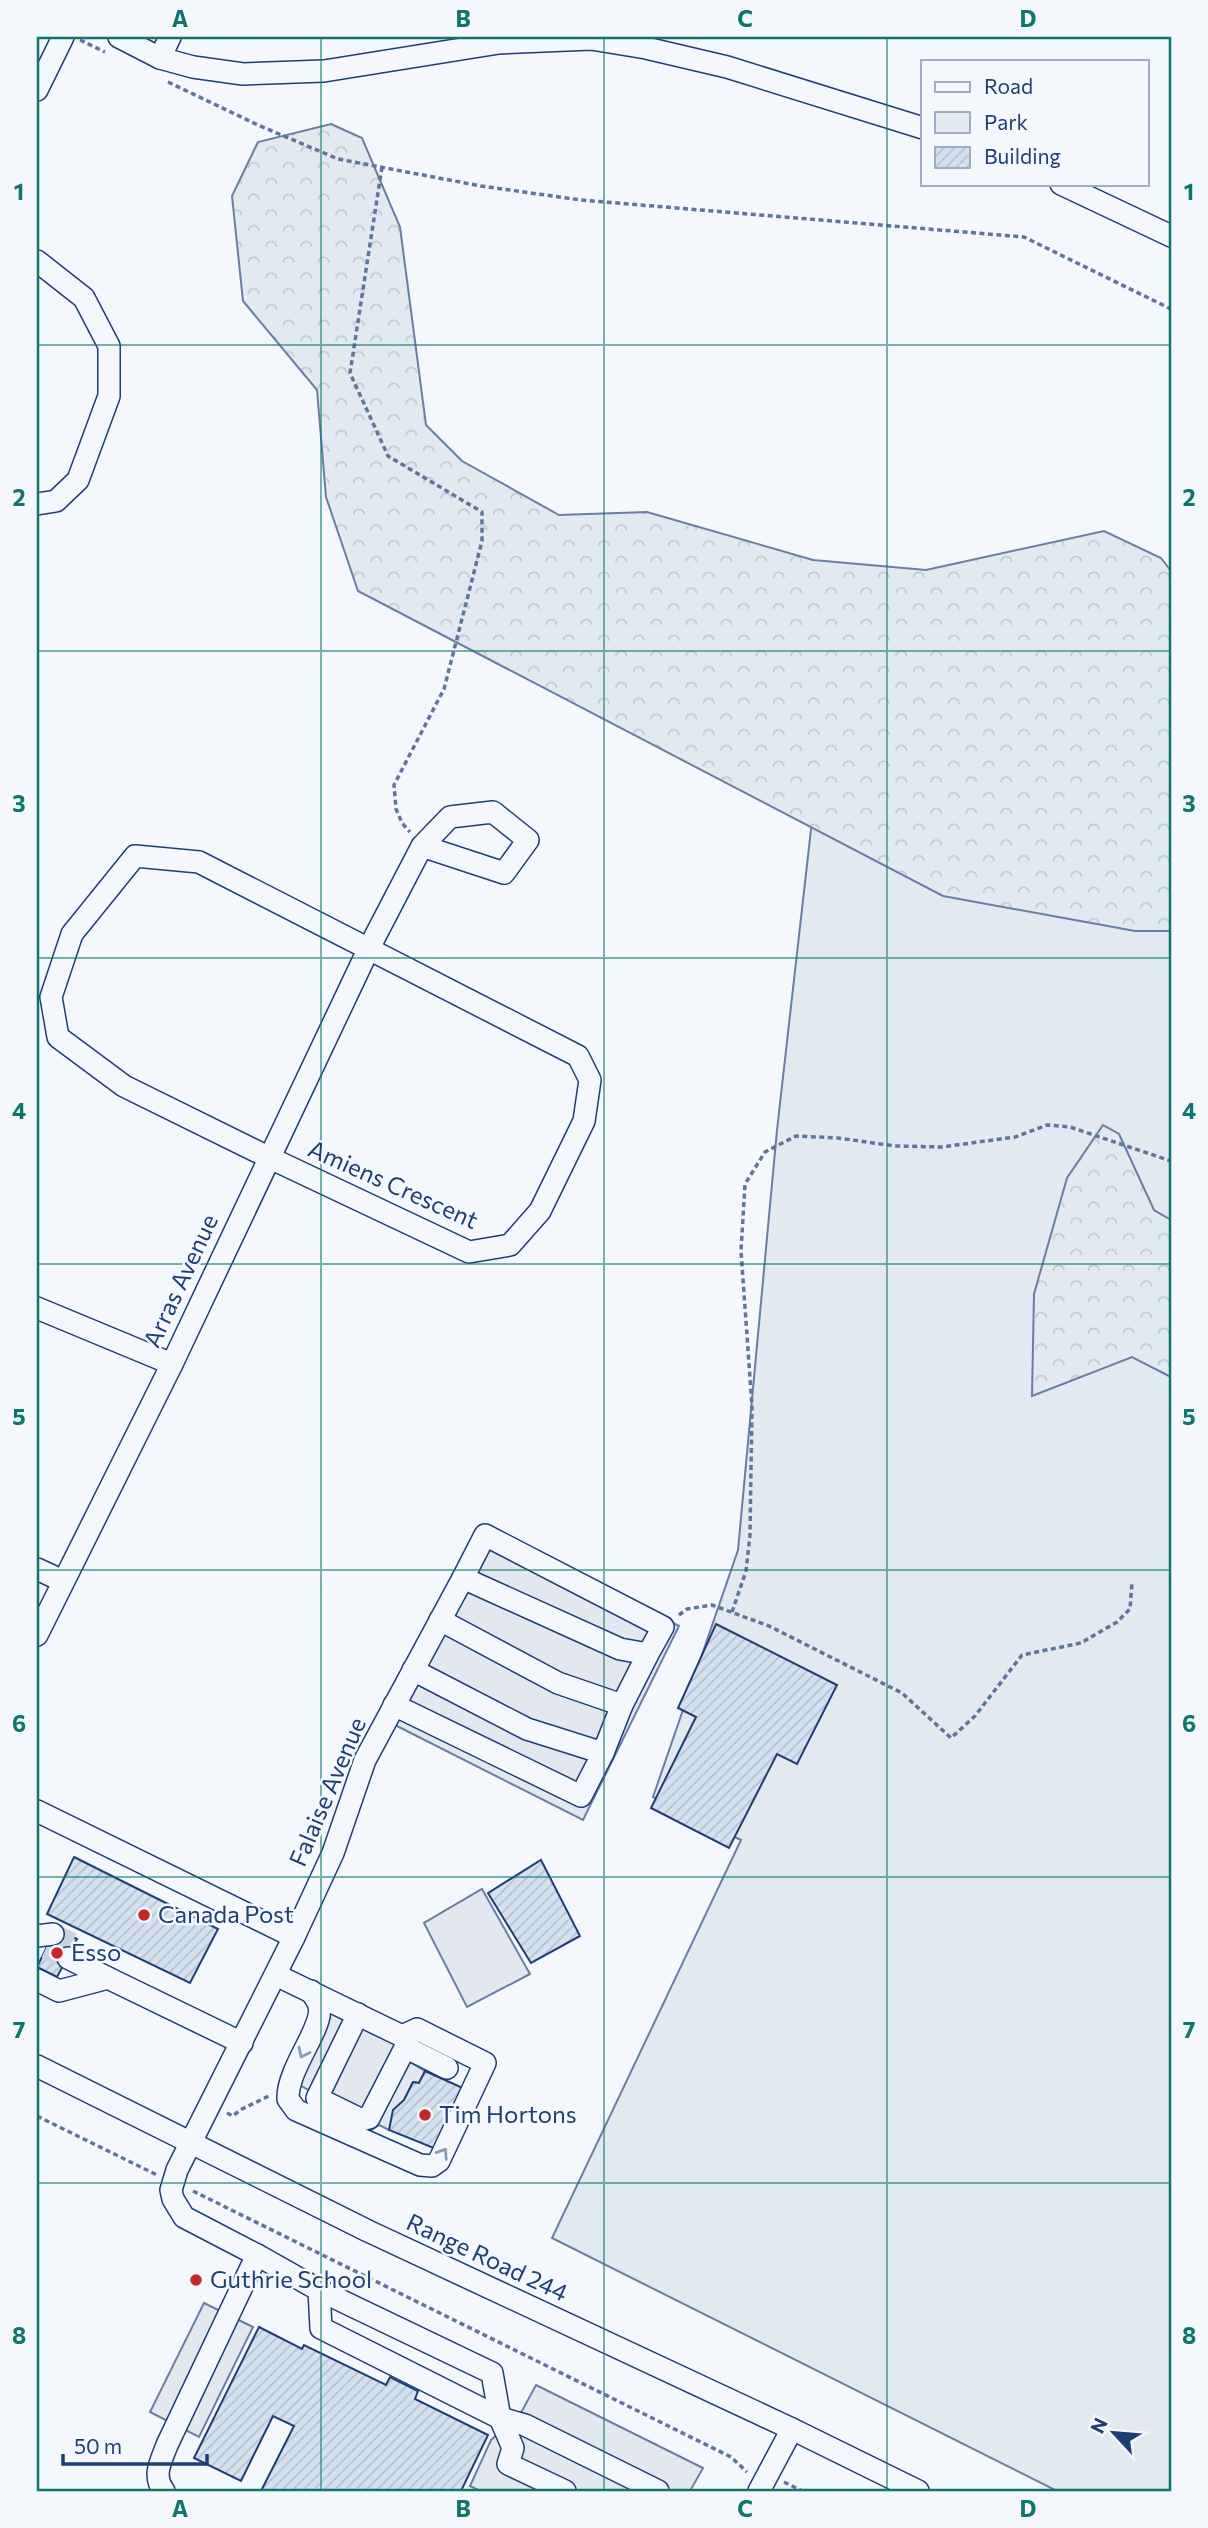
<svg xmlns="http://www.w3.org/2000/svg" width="1208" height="2528" viewBox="0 0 1208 2528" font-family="Commissioner,sans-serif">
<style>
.green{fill:#e3e9f0;stroke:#687fa3;stroke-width:2}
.forest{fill:url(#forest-crowns);stroke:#687fa3;stroke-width:2}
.parking{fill:#e3e8f0;stroke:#687fa3;stroke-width:2}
.building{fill:url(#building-hatch);stroke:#1d3f73;stroke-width:2}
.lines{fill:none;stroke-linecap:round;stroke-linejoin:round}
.minor-tunnel{stroke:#c9d2e0;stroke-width:21;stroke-dasharray:21 10;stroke-linecap:butt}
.minor-casing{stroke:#1d3f73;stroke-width:24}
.path{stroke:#5e769c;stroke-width:3.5;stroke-dasharray:5 3.5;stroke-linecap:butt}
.minor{stroke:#f4f7fb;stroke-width:21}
.oneway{stroke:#889bb7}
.grid{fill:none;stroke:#0f766e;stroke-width:2;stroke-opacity:0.55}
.poi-dot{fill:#c62828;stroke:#f4f7fb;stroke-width:2.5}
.labels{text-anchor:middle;stroke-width:5;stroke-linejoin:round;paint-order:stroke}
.street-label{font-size:24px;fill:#1d3f73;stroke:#f4f7fb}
.poi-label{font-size:24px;fill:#1d3f73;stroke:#f4f7fb;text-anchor:start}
.neatline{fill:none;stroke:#0f766e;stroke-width:2.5}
.grid-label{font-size:23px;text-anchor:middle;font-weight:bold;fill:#0f766e}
</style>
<defs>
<pattern id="forest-crowns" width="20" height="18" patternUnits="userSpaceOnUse" patternTransform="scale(1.75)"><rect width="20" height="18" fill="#e3e9f0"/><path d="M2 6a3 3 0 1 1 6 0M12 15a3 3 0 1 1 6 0" fill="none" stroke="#c2c9d1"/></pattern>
<pattern id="building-hatch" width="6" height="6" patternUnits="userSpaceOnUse" patternTransform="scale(1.75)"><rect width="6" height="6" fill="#d5e0f0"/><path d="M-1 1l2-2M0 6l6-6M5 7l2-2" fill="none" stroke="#b6c1d1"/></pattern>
</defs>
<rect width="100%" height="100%" fill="#f4f7fb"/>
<!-- green -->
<path class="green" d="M838,591L1171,595V2491H1057L552,2238L741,1840L653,1797L738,1550L777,1130Z"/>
<!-- forest -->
<g class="forest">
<path d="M331,124L362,138L400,227L426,425L462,461L559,515L647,512L813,560L926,570L1104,531L1161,558L1171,571V931H1135L943,896L358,591L326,497L317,390L243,301L232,196L258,142Z"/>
<path d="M1103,1125L1119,1134L1154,1210L1171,1220V1377L1132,1357L1032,1396L1034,1294L1067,1178Z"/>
</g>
<!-- parking -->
<g class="parking">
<path d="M489,1528L679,1626L583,1820L389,1722Z"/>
<path d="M482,1889L530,1974L467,2007L424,1923Z"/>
<path d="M328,2007L397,2039L410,2062L425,2071L419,2083L413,2082L389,2130L379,2125L366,2134L305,2106L312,2092L296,2083Z"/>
<path d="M204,2303L253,2327L199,2437L150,2412Z"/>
<path d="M536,2385L703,2468L690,2491H480L470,2486L491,2440L522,2411Z"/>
</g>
<!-- building -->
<g class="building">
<path d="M716,1624L837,1685L797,1764L777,1754L729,1848L651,1808L696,1717L678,1708Z"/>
<path d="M74,1857L218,1929L190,1983L47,1914Z"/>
<path d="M541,1860L580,1936L531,1963L488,1893Z"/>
<path d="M56,1928L77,1939L57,1977L37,1967Z"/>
<path d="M425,2071L465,2089L441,2151L389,2130L393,2110L404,2100L413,2082L419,2083Z"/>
<path d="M259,2327L302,2349L304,2345L386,2385L390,2377L418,2391L415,2399L488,2435L461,2491H261L294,2426L273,2416L241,2481L194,2458Z"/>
</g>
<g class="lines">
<!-- minor-tunnel -->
<g class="minor-tunnel">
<path d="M53,1934L74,1944"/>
<path d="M46,1948L68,1958"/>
</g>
<!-- minor casing -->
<g class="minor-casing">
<g id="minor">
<path d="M119,37L160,58L193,67L243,74L324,71L499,43L591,39L646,48L727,67L923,128"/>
<path d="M160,58L170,37"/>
<path d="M37,90L63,37"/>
<path d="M1061,184L1171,236"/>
<path d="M37,261L84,298L109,346V396L78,480L56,501L37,504"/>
<path d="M135,856L199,862L578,1056L590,1080L584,1121L540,1211L510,1245L469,1252L268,1157L124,1086L58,1037L51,997L72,934Z"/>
<path d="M37,1308L172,1364"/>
<path d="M37,1569L63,1581"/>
<path d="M440,1620L558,1683L622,1705L648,1654L620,1649L463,1578L485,1535L663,1627L648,1654"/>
<path d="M37,1635L172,1364L369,948L422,846L450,817L493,812L528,840L504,873L422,846"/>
<path d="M394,1705L581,1796L603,1753L527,1729L413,1670"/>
<path d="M603,1753L622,1705"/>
<path d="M37,1811L294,1937"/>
<path d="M37,1936L53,1934"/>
<path d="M68,1958L108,1978"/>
<path d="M276,1975L402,2036L411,2050L447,2068"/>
<path d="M37,1980L59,1991L108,1978L242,2043"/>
<path d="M311,1991C313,1995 318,2001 319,2006C325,2026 287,2068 288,2099L296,2110L420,2165L432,2166L439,2161L485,2063L417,2029L402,2036"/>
<path d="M358,2014L317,2098L362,2120L369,2118L407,2044"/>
<path d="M37,2066L368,2231L792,2429L918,2491"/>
<path d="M257,2255L319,2290L321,2328L500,2418L525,2425L658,2491"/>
<path d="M319,2290L492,2373L500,2418L513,2448L508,2464L565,2491"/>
<path d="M164,2491C152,2476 161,2461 167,2445L257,2255L184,2217L173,2199L171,2190L177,2170L294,1937L333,1853L365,1760L463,1578"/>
<path d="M759,2491L792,2429"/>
</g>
</g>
<!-- path -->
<g class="path">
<path d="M80,40L105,52"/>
<path d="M168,82L258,125L338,159L481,186L581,200L1024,237L1171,309"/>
<path d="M382,167L350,373L388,456L482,512V541L444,689L394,785L396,809L402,823L410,832"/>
<path d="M732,1612L746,1571L750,1535L752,1406L741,1251L745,1184L765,1152L796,1136L838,1138L895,1146L942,1147L1015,1137L1047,1125L1070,1127L1171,1161"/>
<path d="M679,1615L687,1609L712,1605L769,1626L902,1693L951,1738L975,1716L1022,1655L1081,1643L1117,1622L1130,1609L1132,1582"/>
<path d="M227,2113L233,2116L240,2110L269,2096"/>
<path d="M37,2116L157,2175"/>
<path d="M193,2191L731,2457L747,2472"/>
<path d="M784,2482L802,2491"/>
</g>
<!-- minor -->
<use href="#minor" class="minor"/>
</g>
<!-- one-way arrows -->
<defs><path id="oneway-chevron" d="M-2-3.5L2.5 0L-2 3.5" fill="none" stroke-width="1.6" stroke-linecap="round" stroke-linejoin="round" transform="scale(1.75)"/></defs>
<g class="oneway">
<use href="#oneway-chevron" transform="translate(303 2053) rotate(116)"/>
<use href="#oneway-chevron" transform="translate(443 2153) rotate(-57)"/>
</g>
<!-- grid -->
<path class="grid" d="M321,37V2491M604,37V2491M887,37V2491M37,345H1171M37,651H1171M37,958H1171M37,1264H1171M37,1570H1171M37,1877H1171M37,2183H1171"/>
<!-- markers -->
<g class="poi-dot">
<circle cx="144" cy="1915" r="7"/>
<circle cx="57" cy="1953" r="7"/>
<circle cx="425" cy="2115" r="7"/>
<circle cx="196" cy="2280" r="7"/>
</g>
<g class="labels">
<!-- street labels -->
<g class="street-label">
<text transform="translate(393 1185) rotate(24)" y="8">Amiens Crescent</text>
<text transform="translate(181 1281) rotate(-65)" y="8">Arras Avenue</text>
<text transform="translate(328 1792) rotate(-67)" y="8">Falaise Avenue</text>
<text transform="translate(487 2258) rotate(25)" y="8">Range Road 244</text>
</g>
<!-- poi labels -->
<g class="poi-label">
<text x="158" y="1923">Canada Post</text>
<text x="71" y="1961">Esso</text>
<text x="439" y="2123">Tim Hortons</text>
<text x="210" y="2288">Guthrie School</text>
</g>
</g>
<!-- border -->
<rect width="1208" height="2528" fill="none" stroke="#f4f7fb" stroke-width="77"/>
<!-- legend -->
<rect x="921" y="60" width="228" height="126" fill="#f4f7fb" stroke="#9eadc5" stroke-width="2"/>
<rect x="935" y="82" width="35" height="10" fill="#f4f7fb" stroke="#9eadc5" stroke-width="2"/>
<text x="984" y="94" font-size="21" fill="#1d3f73">Road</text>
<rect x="935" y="112" width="35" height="21" fill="#e3e9f0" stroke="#9eadc5" stroke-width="2"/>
<text x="984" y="130" font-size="21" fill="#1d3f73">Park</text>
<rect x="935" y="147" width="35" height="21" fill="url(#building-hatch)" stroke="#9eadc5" stroke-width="2"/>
<text x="984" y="164" font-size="21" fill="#1d3f73">Building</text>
<!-- north arrow -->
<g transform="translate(1114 2433) rotate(296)" stroke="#f4f7fb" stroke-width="5" paint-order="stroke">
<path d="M0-5L12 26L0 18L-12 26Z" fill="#1d3f73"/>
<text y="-10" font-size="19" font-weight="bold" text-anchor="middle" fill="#1d3f73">N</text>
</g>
<!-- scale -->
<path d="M63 2454v10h144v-10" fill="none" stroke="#1d3f73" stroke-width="3.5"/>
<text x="74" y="2454" font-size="21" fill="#1d3f73" stroke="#f4f7fb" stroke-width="5" paint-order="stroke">50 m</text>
<rect x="38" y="38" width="1132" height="2452" class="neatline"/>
<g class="grid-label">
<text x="180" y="27">A</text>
<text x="463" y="27">B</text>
<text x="745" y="27">C</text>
<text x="1028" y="27">D</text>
<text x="19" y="200">1</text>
<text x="1189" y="200">1</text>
<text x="19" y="506">2</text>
<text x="1189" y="506">2</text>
<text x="19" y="812">3</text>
<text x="1189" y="812">3</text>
<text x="19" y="1119">4</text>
<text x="1189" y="1119">4</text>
<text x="19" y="1425">5</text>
<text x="1189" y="1425">5</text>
<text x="19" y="1732">6</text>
<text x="1189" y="1732">6</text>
<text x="19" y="2038">7</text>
<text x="1189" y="2038">7</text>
<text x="19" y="2344">8</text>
<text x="1189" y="2344">8</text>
<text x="180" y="2517">A</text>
<text x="463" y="2517">B</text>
<text x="745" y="2517">C</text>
<text x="1028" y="2517">D</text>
</g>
</svg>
